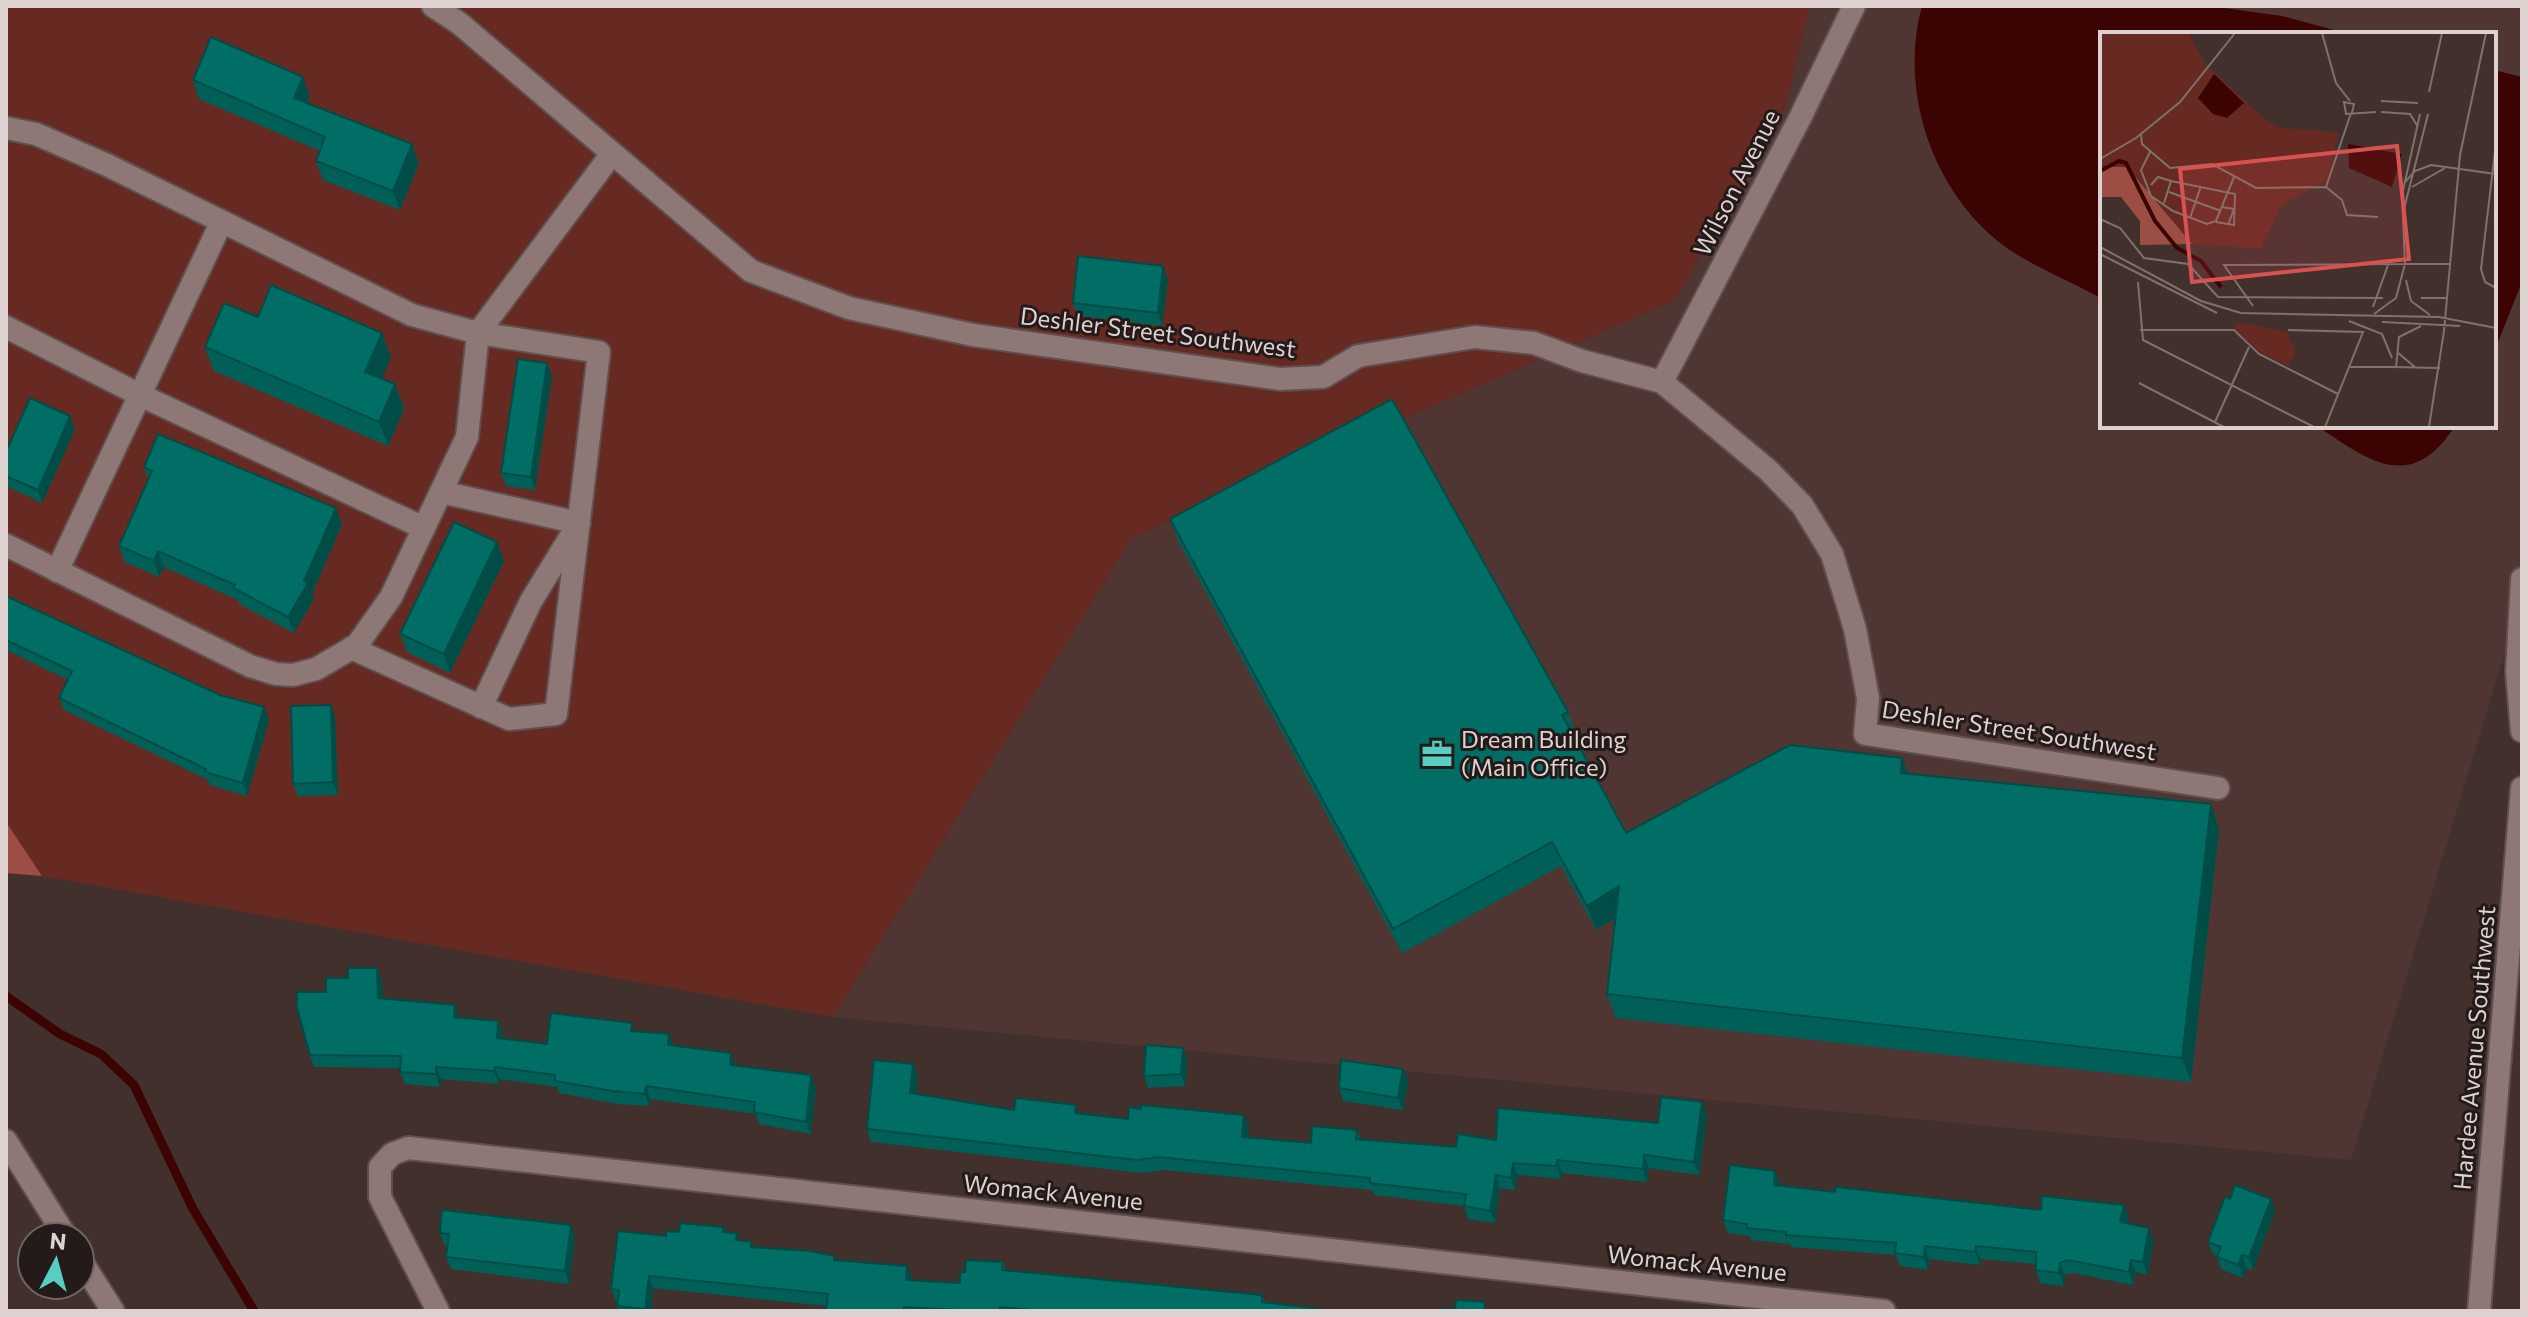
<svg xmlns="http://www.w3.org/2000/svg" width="2528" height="1317" viewBox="0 0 2528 1317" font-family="Commissioner,sans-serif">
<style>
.built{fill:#503632;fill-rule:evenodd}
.green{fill:#672a23}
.forest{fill:#9d4e44}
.water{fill:#3b0402}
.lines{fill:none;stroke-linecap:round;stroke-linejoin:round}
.stream{stroke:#3b0402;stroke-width:9}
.minor-casing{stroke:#5f4f4d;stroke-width:26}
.minor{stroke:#8e7875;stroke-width:22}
.wall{fill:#005f57}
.shaded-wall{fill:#004d47}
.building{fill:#006e65;stroke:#004d47;stroke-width:2}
.labels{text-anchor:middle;stroke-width:6;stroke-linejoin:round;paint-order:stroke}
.street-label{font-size:24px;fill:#ded2d0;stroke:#231a19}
.poi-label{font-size:24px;fill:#ded2d0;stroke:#231a19;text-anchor:start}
.inset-river{fill:none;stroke:#3b0402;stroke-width:4}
.inset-road{fill:none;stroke:#80716e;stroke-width:2}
.view{fill:#d85252;fill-opacity:0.15;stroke:#d85252;stroke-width:4}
.inset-edge{fill:none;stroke:#ded2d0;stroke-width:4}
</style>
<rect width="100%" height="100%" fill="#42302d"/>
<!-- built -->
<path class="built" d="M1810,6H2522V595L2351,1160L833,1017L1132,538L1675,300L1785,108ZM2102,34H2494V426H2102Z"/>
<!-- green -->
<path class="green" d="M6,6H1810L1785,108L1675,300L1132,538L833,1017L42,876L6,822Z"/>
<!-- forest -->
<path class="forest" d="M6,822L42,876L6,873Z"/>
<!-- water -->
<g class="water">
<path d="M1922,6H2210L2282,16L2349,34H2102V299C2069,280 2030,266 2000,243C1931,188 1899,90 1922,6Z"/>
<path d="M2494,70L2522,77V282L2494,352Z"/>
<path d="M2317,426H2455C2411,494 2369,461 2317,426Z"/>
</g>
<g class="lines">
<!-- stream -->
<path class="stream" d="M6,996L60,1034L101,1054L134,1085L193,1209L254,1311"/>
<!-- minor casing -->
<g class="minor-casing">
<g id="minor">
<path d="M433,6L459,23L751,271L849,308L973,335L1280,379L1323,377L1358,356L1475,337L1534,343L1582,361L1662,382L1768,470L1802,505L1832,554L1855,629L1868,698L1865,734L2218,788"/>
<path d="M6,128L36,134L107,165L412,315L478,333L599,352L556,714L509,719L351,648"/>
<path d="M6,327L140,395L424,528"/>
<path d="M1662,382L1801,116L1854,6"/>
<path d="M441,492L579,523L531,601L481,707"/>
<path d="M6,545L250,666L276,674L293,675L316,669L357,645L391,597L467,437L478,333L611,155"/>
<path d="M57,571L221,223"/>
<path d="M2522,579L2517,672L2522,731"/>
<path d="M6,1141L66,1237"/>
<path d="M80,1259L113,1311"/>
<path d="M438,1311L380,1197V1167L392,1154L408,1148L1884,1311"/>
<path d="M2479,1311L2522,788"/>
</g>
</g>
<!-- minor -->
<use href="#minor" class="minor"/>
</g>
<!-- wall -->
<g class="wall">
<path d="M193,80L310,96L307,103L412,144L419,163L400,210L323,180L316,161L320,151L199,99Z"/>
<path d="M1168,279L1162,326L1078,316L1073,303Z"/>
<path d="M258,317L382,333L391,358L381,378L395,384L404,409L388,446L214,371L205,347Z"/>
<path d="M547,363L552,376L535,490L506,486L501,473Z"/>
<path d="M75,429L42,503L6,486V452Z"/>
<path d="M144,467L342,524L312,594L314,599L294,633L239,604L238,600L164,567L159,577L125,562L119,546L149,480Z"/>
<path d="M1170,519L1568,712L1577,736L1574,737L1626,833L1902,758L1908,774L2219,829L2191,1082L1616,1018L1607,994L1616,918L1596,930L1561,866L1402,953L1179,543Z"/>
<path d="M504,561L450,673L407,652L400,634Z"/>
<path d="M6,596L220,695L264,707L269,720L247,796L210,785L208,780L64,710L59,698L68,680L6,650Z"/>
<path d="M335,717L338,795L298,796L293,784Z"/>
<path d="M382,981V999L459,1018L498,1021L503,1034V1039L547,1044L635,1031L669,1034L674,1046L736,1066L816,1088L811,1134L759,1124L756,1114L650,1099L649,1106L617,1104L559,1093L557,1087L499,1079V1084L441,1079L440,1087L405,1084L400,1072V1068L314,1067L310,1055L326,992Z"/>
<path d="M1187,1060L1185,1086L1148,1088L1144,1076Z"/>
<path d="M1403,1069L1408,1081L1403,1110L1343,1101L1339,1088Z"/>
<path d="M918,1077L916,1094L1014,1110L1079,1114L1128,1119L1249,1128L1248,1137L1311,1143L1357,1130L1361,1140L1456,1147L1496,1140L1658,1123L1707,1115L1699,1175L1649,1168L1647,1182L1562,1173L1561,1179L1518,1175L1515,1190L1500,1188L1495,1223L1468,1219L1464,1206L1374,1195L1372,1190L1163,1170L1142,1173L871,1142L867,1129Z"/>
<path d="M1780,1184V1186L1835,1192L2041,1210L2124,1205L2129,1217L2127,1224L2154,1241L2147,1275L2136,1272L2133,1285L2073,1273L2065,1275L2064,1286L2040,1283L2036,1270V1264L1980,1259V1265L1929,1259L1928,1270L1900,1266L1896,1255L1791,1247L1790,1244L1751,1240L1750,1236L1728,1233L1723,1220Z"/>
<path d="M2275,1211L2253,1270L2247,1268L2243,1278L2221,1269L2217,1256L2213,1254L2208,1242Z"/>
<path d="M724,1227L726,1232L739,1240L753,1247L836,1260L912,1278V1280L960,1283L965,1272L1003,1262L1006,1270L1262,1295L1265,1302L1339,1311H826V1306L653,1288L651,1311H619L617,1306L618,1302L616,1301L611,1289L666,1236L679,1232Z"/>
<path d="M440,1233L575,1237L569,1284L451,1269L446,1257L447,1246H445Z"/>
</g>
<!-- shaded-wall -->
<g class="shaded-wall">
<path d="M303,77L310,96L301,116L294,98Z"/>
<path d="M412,144L419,163L400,210L393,191Z"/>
<path d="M1163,266L1168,279L1162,326L1158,313Z"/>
<path d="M382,333L391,358L374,396L365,372Z"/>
<path d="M547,363L552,376L535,490L531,477Z"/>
<path d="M395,384L404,409L388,446L379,422Z"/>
<path d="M70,416L75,429L42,503L38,490Z"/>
<path d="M336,508L342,524L312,594L314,599L294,633L288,617L304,581Z"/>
<path d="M497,542L504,561L450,673L444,654Z"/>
<path d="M158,551L164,567L159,577L154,561Z"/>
<path d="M331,705L335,717L338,795L333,782Z"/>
<path d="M264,707L269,720L247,796L243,783Z"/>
<path d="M1902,758L1911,782L1901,773Z"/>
<path d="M2211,804L2219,829L2191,1082L2182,1058Z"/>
<path d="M1619,886L1628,910L1596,930L1587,906Z"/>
<path d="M377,968L382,981L383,1011L378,998Z"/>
<path d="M455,1005L459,1017H454Z"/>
<path d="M498,1021L503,1034L502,1051L497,1038Z"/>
<path d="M669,1034L674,1047L668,1045Z"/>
<path d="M1183,1048L1187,1060L1185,1086L1181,1074Z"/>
<path d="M731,1053L736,1066L730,1065Z"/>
<path d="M913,1064L918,1077L915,1105L910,1093Z"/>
<path d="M436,1067L441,1079L440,1087L436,1074Z"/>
<path d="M495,1067L499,1079V1084L494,1071Z"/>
<path d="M1403,1069L1408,1081L1403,1110L1398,1098Z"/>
<path d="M811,1075L816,1088L811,1134L806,1122Z"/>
<path d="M646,1086L650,1099L649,1106L645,1094Z"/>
<path d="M1702,1102L1707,1115L1699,1175L1694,1162Z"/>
<path d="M1244,1115L1249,1128L1247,1150L1242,1137Z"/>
<path d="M1644,1155L1649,1168L1647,1182L1643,1169Z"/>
<path d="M1557,1160L1562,1173L1561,1179L1557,1166Z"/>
<path d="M1513,1163L1518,1175L1515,1190L1511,1178Z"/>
<path d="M1775,1171L1780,1184L1778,1198L1774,1185Z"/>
<path d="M1496,1175L1500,1188L1495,1223L1490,1211Z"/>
<path d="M2271,1199L2275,1211L2253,1270L2249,1257Z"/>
<path d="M2124,1205L2129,1217L2125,1235L2120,1222Z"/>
<path d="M571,1225L575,1237L569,1284L565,1271Z"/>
<path d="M2149,1228L2154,1241L2147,1275L2143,1262Z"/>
<path d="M1925,1246L1929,1259L1928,1270L1924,1257Z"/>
<path d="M1976,1246L1980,1259V1265L1975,1252Z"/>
<path d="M2242,1255L2247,1268L2243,1278L2238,1265Z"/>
<path d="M2131,1260L2136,1272L2133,1285L2129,1272Z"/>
<path d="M2060,1263L2065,1275L2064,1286L2059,1273Z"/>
<path d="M907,1266L912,1278L911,1292L906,1280Z"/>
<path d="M649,1276L653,1288L651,1311H645Z"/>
</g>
<!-- building -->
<g class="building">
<path d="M211,37L303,77L294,98L412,144L393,191L316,161L325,137L193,80Z"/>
<path d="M1078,256L1163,266L1158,313L1073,303Z"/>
<path d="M271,285L382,333L365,372L395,384L379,422L205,347L224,303L258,317Z"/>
<path d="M518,359L547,363L531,477L501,473Z"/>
<path d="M30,398L70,416L38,490L6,476V452Z"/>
<path d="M1392,399L1568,712L1562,715L1626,833L1790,745L1902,758L1901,773L2211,804L2182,1058L1607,994L1619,886L1587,906L1552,842L1393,929L1170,519Z"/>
<path d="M158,434L336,508L304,581L308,583L288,617L233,588L235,585L158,551L154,561L119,546L152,471L144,467Z"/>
<path d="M454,522L497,542L444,654L400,634Z"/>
<path d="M6,596L220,695L264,707L243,783L205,772L206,769L59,698L72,671L6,640Z"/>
<path d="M331,705L333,782L293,784L291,706Z"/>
<path d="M348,968H377L378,998L455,1005L454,1017L498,1021L497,1038L547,1044L551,1013L632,1023L631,1031L669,1034L668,1045L731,1053L730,1065L811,1075L806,1122L754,1112L755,1102L646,1086L645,1094L613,1091L555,1081V1075L495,1067L494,1071L436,1067V1074L400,1072L401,1056L310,1055L297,1008V992H326V978H348Z"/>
<path d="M1146,1045L1183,1048L1181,1074L1144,1076Z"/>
<path d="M874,1060L913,1064L910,1093L1014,1110L1016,1098L1076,1105L1075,1113L1128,1119L1129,1107L1141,1109V1105L1244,1115L1242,1137L1311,1143L1312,1126L1357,1130L1356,1139L1456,1147L1458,1134L1496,1140L1498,1108L1658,1123L1661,1097L1702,1102L1694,1162L1644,1155L1643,1169L1557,1160V1166L1513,1163L1511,1178L1496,1175L1490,1211L1464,1206L1466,1194L1370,1183V1178L1158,1157L1137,1160L867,1129Z"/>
<path d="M1341,1060L1403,1069L1398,1098L1339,1088Z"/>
<path d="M1730,1165L1775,1171L1774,1185L1835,1192L1836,1187L2041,1210L2042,1196L2124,1205L2120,1222L2149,1228L2143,1262L2131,1260L2129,1272L2068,1260L2060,1263L2059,1273L2036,1270V1252L1976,1246L1975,1252L1925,1246L1924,1257L1895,1253L1896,1243L1786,1235V1232L1747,1228V1224L1723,1220Z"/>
<path d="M2235,1185L2271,1199L2249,1257L2242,1255L2238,1265L2217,1257L2221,1247L2208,1242L2225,1197L2230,1199Z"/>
<path d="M442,1210L571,1225L565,1271L446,1257L449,1234L440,1233Z"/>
<path d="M680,1223L724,1227L723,1232L737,1233L736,1240L752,1242L751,1247L810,1251L834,1256V1260L907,1266L906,1280L960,1283V1272H965L966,1260L1003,1262L1002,1270L1262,1295V1302L1339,1311H1042L1000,1307V1311H958V1310L904,1307V1311H826L828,1294L649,1276L645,1309L617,1306L619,1290L611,1289L618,1231L666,1236V1231L679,1232Z"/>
<path d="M1456,1300L1485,1302L1484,1310L1491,1311H1440L1441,1308L1455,1309Z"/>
</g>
<!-- icons -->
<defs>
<g id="office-bare" transform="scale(2.4)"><path d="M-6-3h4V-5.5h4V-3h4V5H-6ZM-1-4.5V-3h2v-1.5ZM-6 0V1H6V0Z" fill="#58cec0" stroke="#231a19" stroke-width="2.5" paint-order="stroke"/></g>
</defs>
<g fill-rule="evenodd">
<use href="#office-bare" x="1437" y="754"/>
</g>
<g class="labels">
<!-- street labels -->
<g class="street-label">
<text transform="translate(1737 183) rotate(-63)" y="8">Wilson Avenue</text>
<text transform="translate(1158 333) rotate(7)" y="8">Deshler Street Southwest</text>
<text transform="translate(2019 731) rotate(9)" y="8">Deshler Street Southwest</text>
<text transform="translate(2475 1048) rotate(-85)" y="8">Hardee Avenue Southwest</text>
<text transform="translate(1053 1193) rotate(6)" y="8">Womack Avenue</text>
<text transform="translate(1697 1264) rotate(6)" y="8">Womack Avenue</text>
</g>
<!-- poi labels -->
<g class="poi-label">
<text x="1461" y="748">Dream Building<tspan x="1461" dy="28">(Main Office)</tspan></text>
</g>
</g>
<!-- overview -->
<g transform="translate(2100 32)">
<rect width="396" height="396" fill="#42302d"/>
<path d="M0,1H89L106,33L165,87L181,96L239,100L227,148L182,173L161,217L92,212L28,135H0ZM137,290L187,300L196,320L188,334L159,319L134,297Z" fill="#672a23"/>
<path d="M0,135H27L92,212L40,213V189L21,165H0Z" fill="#9d4e44"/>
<path d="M114,42L144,71L127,86L113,82L98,66ZM248,112L302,122L292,155L249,136Z" fill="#3b0402"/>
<path class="inset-river" d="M0,139L19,129L26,131L55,189L77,216L101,229L121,255"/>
<path class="inset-road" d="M222,1L236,51L250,69M329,60L342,1M281,69L318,71M281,80L310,82L318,95M252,81L254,72L244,70L246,82L276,80M41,103L42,112L70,136L112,132L156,156L226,155L242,168L247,183L278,185M396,111L381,237L385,250L396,256M50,120L41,138L51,164L73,179L107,192L116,189L134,145M0,127L36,106L80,70L135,1M71,149L135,162L134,193L116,190M305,150L315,139L331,133L396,142M51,153L58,145L71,149L64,171M226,155L251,81M312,155L345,136M69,160L121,179M122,175L134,177L128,193M304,177L328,82M90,186L101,154M0,187L20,196L44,226L88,232L118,265L283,266M0,215L101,269L141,281L339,285L396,296M0,222L117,281M305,232H351M306,248L311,269L330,283M38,250L43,308L214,395M321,266H348M153,274L124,233L305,232L302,163L320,82M273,275L288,233M274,282L296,266L305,232M249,289L282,302L292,326M282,290L360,294M40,298H134L159,322L238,362M188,298L263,300L225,395M297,320L316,336M250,335H292M292,335L340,336M296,335L299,305L321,294M39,351L124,395M115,390L149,315M329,395L344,299L360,123L386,1"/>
<path class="view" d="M297,114L309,227L92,250L80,137Z"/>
<rect width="396" height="396" class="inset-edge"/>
</g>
<!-- border -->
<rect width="2528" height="1317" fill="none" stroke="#ded2d0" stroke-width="16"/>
<!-- north arrow -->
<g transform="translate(56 1261) rotate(6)"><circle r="38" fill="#231a19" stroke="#6e6462" stroke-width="2"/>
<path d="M0-6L14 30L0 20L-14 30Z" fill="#58cec0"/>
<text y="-12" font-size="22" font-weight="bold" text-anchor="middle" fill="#ded2d0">N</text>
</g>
</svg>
